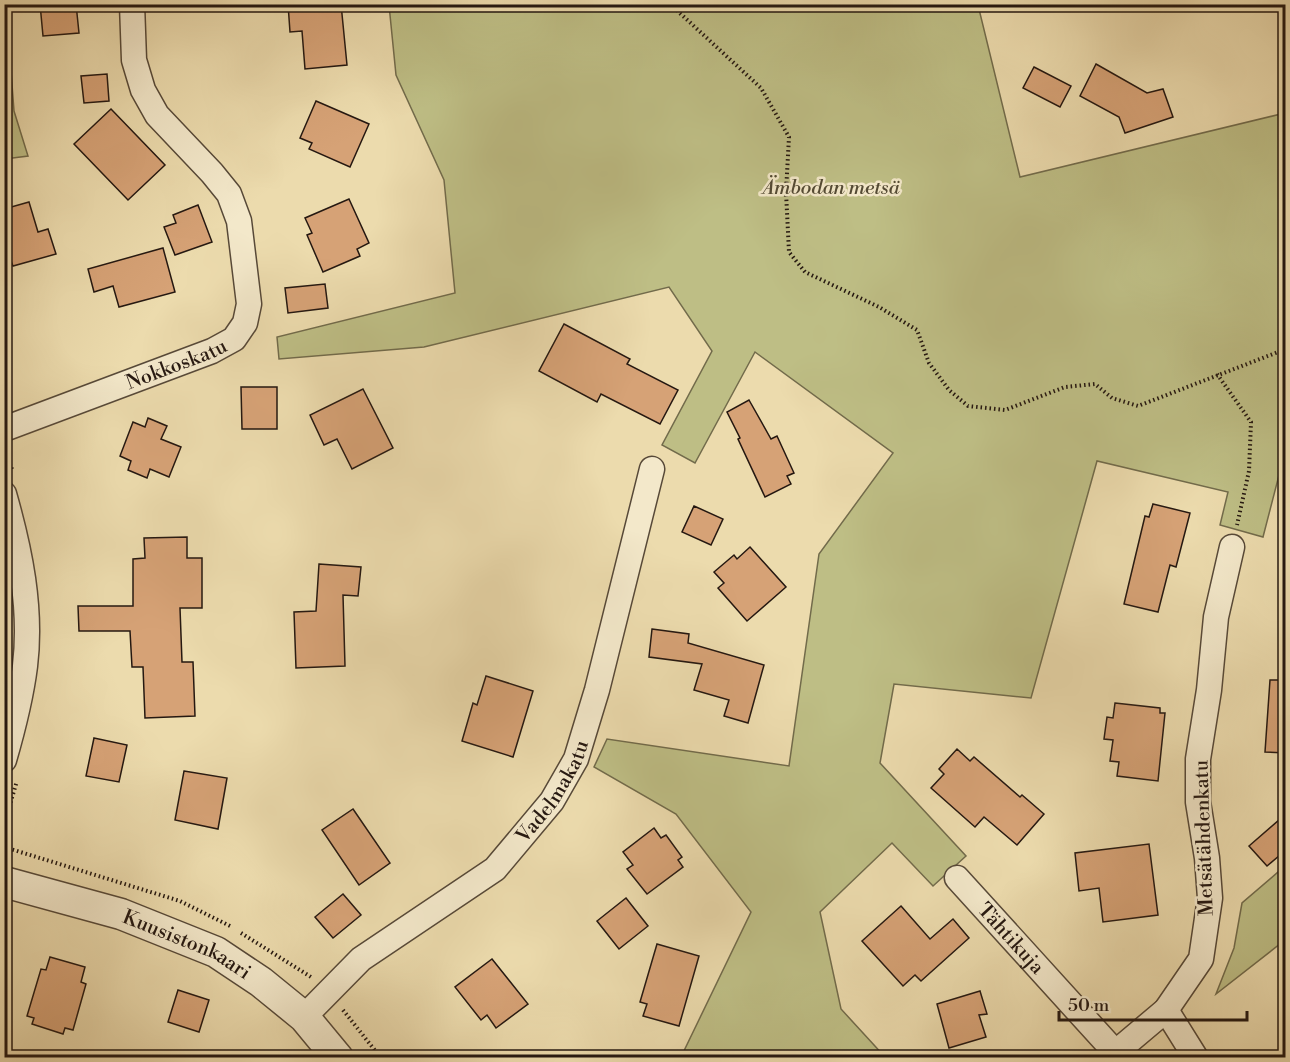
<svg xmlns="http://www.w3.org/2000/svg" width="1290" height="1062" viewBox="0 0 1290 1062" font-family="'Libre Bodoni',serif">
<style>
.green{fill:#bebe85;stroke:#726b4b;stroke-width:1.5}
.building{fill:#d6a276;stroke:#251811;stroke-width:1.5}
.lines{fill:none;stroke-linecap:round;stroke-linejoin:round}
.minor-casing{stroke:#574938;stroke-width:27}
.tertiary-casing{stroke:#574938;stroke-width:33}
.path{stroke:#251811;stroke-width:4;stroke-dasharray:1.5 3;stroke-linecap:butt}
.minor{stroke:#f3e8ca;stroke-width:24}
.tertiary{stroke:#f3e8ca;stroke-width:30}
.labels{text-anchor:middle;stroke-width:5;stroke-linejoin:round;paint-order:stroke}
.park-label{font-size:20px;font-style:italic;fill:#534a34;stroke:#f3e8ca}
.street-label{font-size:20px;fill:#251811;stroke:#f3e8ca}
</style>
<rect width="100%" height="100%" fill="#ecdbad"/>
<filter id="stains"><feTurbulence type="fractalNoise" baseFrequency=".00333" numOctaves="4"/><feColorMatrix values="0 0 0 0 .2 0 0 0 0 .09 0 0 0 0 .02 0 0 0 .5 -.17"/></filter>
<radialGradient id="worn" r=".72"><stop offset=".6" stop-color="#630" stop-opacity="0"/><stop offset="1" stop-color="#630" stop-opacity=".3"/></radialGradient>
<!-- green -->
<g class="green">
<path d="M6,5L14,111L28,156L5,159Z"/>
<path d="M389,5H978L1020,177L1285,113V452L1263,537L1220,525L1228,492L1097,461L1031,698L894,684L880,763L966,856L933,886L892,843L820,912L841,1009L885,1057H681L751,912L676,814L594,767L607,739L789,766L819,554L893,453L755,352L695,463L662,445L712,351L669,287L424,347L279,359L277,337L455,293L444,180L396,75Z"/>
<path d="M1285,866V940L1216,994L1234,948L1242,903Z"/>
</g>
<!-- building -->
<g class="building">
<path d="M40,4H76L79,33L43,36Z"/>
<path d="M288,4H341L347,65L305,69L302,31L290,32Z"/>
<path d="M1096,64L1147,93L1163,89L1173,117L1125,133L1119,117L1080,96Z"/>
<path d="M1034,67L1071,86L1060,107L1023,88Z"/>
<path d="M107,74L109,101L84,103L81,76Z"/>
<path d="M316,101L369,124L350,167L309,149L312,143L300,138Z"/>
<path d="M111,109L165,165L128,200L74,144Z"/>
<path d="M349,199L369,243L357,249L360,256L323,272L307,235L312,233L305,218Z"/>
<path d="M29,202L38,232L48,229L56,254L13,266L11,261L4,263V209Z"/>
<path d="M198,205L212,242L175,255L164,227L176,223L173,215Z"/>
<path d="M163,248L175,292L119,307L113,286L94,292L88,269Z"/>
<path d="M325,284L328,308L288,313L285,288Z"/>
<path d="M564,324L630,359L627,364L678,390L660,424L601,394L597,402L539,371Z"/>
<path d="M241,387H277V429H242Z"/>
<path d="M363,389L393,448L352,469L337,439L324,445L310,415Z"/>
<path d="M749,400L771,439L777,436L794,473L787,476L791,484L765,497L738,439L740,438L727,412Z"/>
<path d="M148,418L167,426L161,439L181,447L169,477L150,469L147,478L128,470L131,461L120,456L133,422L145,427Z"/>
<path d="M1153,504L1190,513L1176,567L1170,565L1158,612L1124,604L1145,516L1149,517Z"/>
<path d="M694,506L723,519L711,545L682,532Z"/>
<path d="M187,537V558H202V608H180L182,662H193L195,716L145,718L143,667H132L130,631H79L78,606H133V559L145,558L144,538Z"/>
<path d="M750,547L786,587L747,621L718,588L724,583L714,572L734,555L737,559Z"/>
<path d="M319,564L361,567L358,596L343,595L345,666L296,668L294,612L316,611Z"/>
<path d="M652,629L689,634L688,643L764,665L748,723L724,716L729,700L694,690L702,664L649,657Z"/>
<path d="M486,676L533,691L513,757L462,741L473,703L477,705Z"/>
<path d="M1270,680H1286V753L1265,752Z"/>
<path d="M1115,703L1160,708V713H1165L1158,781L1117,776L1119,762L1110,761L1113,740L1104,739L1107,717L1113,718Z"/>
<path d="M94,738L127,745L119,782L86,776Z"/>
<path d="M957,749L970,761L974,757L1020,797L1022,795L1044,814L1017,845L984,817L975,827L931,788L944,774L939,769Z"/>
<path d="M184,771L227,778L218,829L175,820Z"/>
<path d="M353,809L390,863L359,885L322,830Z"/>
<path d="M1286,814V850L1267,866L1249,846Z"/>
<path d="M654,828L661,838L666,835L682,857L678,860L683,867L647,894L627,869L633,865L623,852Z"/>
<path d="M1149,844L1158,915L1103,922L1099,888L1079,891L1075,853Z"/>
<path d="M343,894L361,915L333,938L315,917Z"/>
<path d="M626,898L648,926L619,949L597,921Z"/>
<path d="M901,906L930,939L953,919L969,938L921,981L915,975L903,986L862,941Z"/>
<path d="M657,944L699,956L679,1026L643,1016L647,1004L640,1002Z"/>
<path d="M50,957L85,967L81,982L86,984L73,1030L65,1028L63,1034L32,1024L34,1018L27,1016L41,969L46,970Z"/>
<path d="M492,959L528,1004L496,1028L487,1015L481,1020L455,987Z"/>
<path d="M178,990L209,1000L199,1032L168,1022Z"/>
<path d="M980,991L987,1014L979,1015L986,1037L949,1048L937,1004Z"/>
</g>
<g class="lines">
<!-- minor casing -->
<g class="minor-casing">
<g id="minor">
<path id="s1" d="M4,429L212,351L234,339L245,323L249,304L239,221L229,194L212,173L157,115L143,90L134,60L132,4"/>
<path d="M4,494C20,550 32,608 25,666C21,698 13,729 4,760"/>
<path id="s2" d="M957,878L1115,1052"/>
<path d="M1166,1010L1196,1058"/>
<path id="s3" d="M304,1017L361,959L495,869L552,801L576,759L597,690L652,469"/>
<path d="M1109,1058L1166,1010L1201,959L1210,898L1207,858L1198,802V759L1209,690L1216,617L1232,547"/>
</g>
</g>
<!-- tertiary casing -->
<g class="tertiary-casing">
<g id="tertiary">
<path id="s4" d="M4,882L121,914L216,952L261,982L304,1017L338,1058"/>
</g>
</g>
<!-- path -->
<g class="path">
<path d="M670,4L761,88L789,137L786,192L789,252L805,272L879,307L917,330L929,363L949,390L968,406L1005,410L1065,387L1095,384L1112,398L1138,406L1286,349"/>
<path d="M1217,374L1251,422L1249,471L1237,525"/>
<path d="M5,451L13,472"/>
<path d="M4,824L17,781"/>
<path d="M4,847L180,901L230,926"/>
<path d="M241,933L311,977"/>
<path d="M343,1010L381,1058"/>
</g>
<!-- minor -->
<use href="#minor" class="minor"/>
<!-- tertiary -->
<use href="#tertiary" class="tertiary"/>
</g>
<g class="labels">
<!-- park labels -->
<g class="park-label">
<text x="831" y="194">Ämbodan metsä</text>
</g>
<!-- street labels -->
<g class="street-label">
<text dy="7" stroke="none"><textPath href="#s1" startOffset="184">Nokkoskatu</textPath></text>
<text dy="7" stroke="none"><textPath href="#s3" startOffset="340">Vadelmakatu</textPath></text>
<text transform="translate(1203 838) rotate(-92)" y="7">Metsätähdenkatu</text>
<text dy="7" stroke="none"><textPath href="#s2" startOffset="81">Tähtikuja</textPath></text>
<text dy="7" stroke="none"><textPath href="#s4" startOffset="194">Kuusistonkaari</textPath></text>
</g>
</g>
<!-- margin -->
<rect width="1290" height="1062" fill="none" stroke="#ecdbad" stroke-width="24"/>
<rect x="6" y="6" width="1278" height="1050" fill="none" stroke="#251811" stroke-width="3"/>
<rect x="12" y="12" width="1266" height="1038" fill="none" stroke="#251811" stroke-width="1.5"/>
<!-- scale -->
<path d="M1059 1011v9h188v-9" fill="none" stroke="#251811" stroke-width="3"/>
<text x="1068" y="1011" font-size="18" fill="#251811" stroke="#f3e8ca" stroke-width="4.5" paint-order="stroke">50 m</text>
<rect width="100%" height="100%" filter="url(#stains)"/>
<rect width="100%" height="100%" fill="url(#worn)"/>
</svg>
